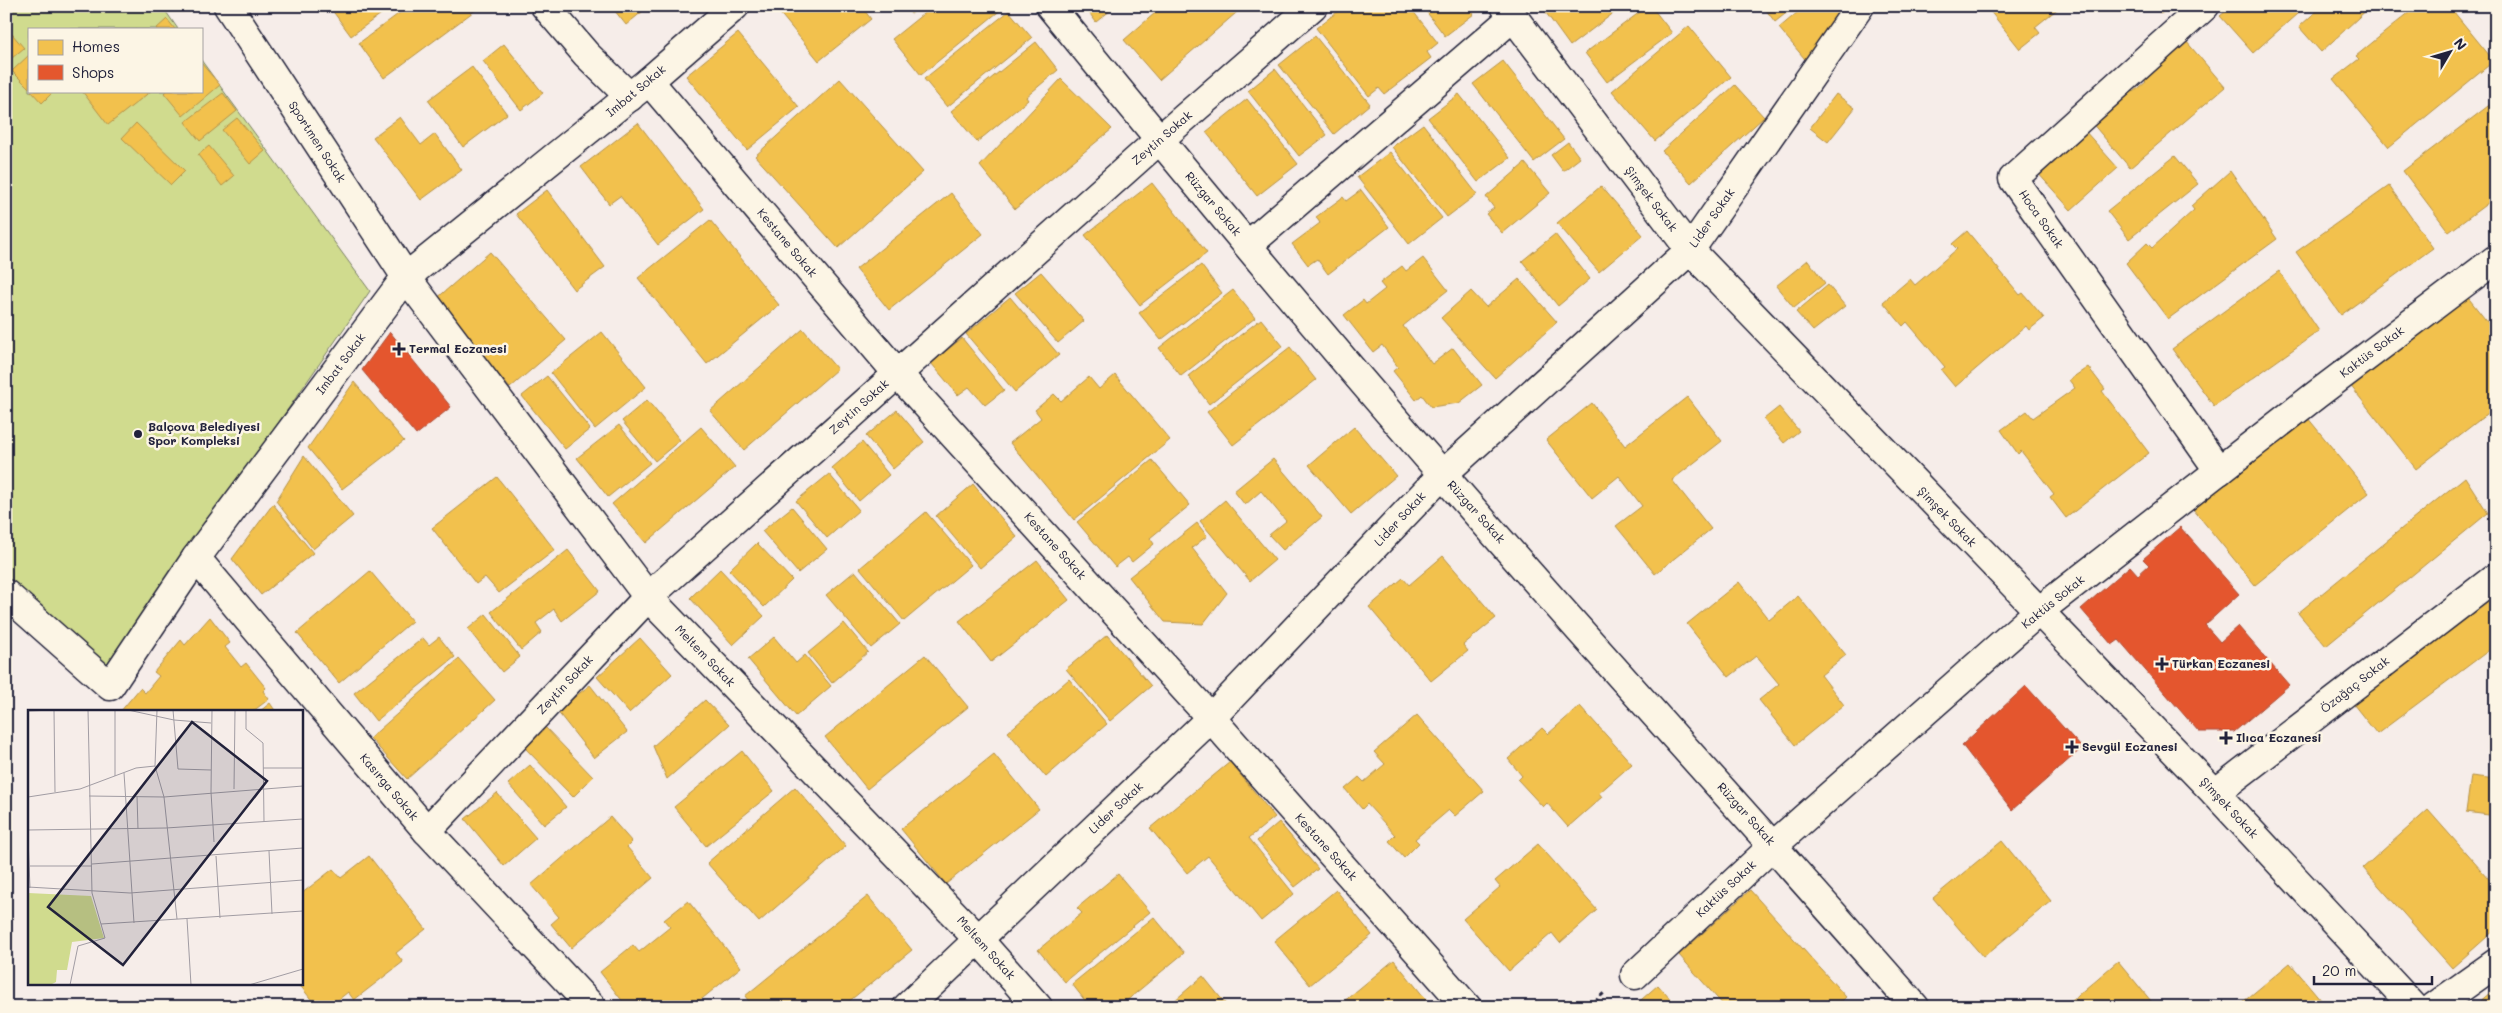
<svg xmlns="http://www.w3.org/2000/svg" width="2502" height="1013" viewBox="0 0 2502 1013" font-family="Mali,sans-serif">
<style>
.green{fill:#d0db8e;stroke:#797e64}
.homes{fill:#f2c14e;stroke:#b49148}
.shops{fill:#e4572e;stroke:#aa4732}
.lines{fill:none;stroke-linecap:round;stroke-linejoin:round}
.minor-casing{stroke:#22223b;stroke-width:31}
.path{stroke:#22223b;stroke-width:3;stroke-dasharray:4 4;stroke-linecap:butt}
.minor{stroke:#fcf5e5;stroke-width:28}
.poi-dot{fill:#22223b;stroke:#fcf5e5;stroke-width:2}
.labels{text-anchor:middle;stroke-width:5;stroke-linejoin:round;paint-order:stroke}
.street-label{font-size:12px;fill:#22223b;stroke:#fcf5e5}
.poi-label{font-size:12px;font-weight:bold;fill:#22223b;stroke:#fcf5e5;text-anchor:start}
.inset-road{fill:none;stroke:#a19ca3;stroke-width:1}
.view{fill:#22223b;fill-opacity:0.15;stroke:#22223b;stroke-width:2.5}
.inset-edge{fill:none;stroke:#22223b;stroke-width:2.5}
</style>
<rect width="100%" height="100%" fill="#f6ede9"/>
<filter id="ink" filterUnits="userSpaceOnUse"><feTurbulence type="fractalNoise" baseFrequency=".02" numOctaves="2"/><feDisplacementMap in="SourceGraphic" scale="10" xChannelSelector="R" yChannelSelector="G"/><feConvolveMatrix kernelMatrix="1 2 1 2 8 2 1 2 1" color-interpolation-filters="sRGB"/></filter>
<g filter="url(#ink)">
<!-- green -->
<path class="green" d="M6,6H162L178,29H29V91H201V60L370,291L104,674L6,578Z"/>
<!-- homes -->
<g class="homes">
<path d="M329,6H392L351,36Z"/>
<path d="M409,6H481L384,78L359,43Z"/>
<path d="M611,6H649L626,25Z"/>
<path d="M774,6H861L871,19L819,61Z"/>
<path d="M905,6H921L911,14Z"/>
<path d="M933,6H1001L1003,8L921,75L892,39Z"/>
<path d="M1084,6H1116L1096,22Z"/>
<path d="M1163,6H1244L1159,80L1124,40Z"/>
<path d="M1345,6H1409L1438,43L1427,52L1431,58L1384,94L1379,88L1369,96L1316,28Z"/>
<path d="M1422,6H1467L1474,14L1445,36Z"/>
<path d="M1541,6H1623L1570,46Z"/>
<path d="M1648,6H1651L1672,33L1607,82L1585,53Z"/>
<path d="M1763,6H1795L1775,22Z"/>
<path d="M1805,6H1841L1824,51L1809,64L1779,28Z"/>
<path d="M1986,6H2061L2035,27L2040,33L2020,49Z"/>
<path d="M2154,6H2170L2161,14Z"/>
<path d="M2232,6H2306L2253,53L2220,16Z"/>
<path d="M2322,6H2371L2321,52L2299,27Z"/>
<path d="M2417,6H2449L2494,61L2389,147L2333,79L2359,59L2356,56Z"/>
<path d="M1009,11L1032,38L947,107L924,79Z"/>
<path d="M167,19L175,29H156Z"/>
<path d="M1689,26L1731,77L1655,141L1612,91Z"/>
<path d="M6,27L24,48L6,63Z"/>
<path d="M738,33L799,107L747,150L686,76Z"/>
<path d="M1315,36L1370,104L1334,134L1279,65Z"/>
<path d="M2186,41L2225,87L2130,168L2091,122L2130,88L2134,92L2146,82L2142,78Z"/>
<path d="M1036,42L1058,70L1026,97L1028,100L977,142L951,111Z"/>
<path d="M504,44L543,93L521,110L483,61Z"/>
<path d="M29,55V88L12,71Z"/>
<path d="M1503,61L1564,139L1534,162L1473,84Z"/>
<path d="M201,63L220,85L183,116L164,93L166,91H201Z"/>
<path d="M472,67L507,114L463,147L428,100Z"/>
<path d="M1275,69L1327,135L1299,156L1248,91Z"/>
<path d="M840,79L923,172L838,248L755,156Z"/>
<path d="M1061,79L1112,129L1015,209L980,166Z"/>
<path d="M1735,85L1764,117L1691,183L1662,151Z"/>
<path d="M31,91H54L42,103Z"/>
<path d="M82,91H151L108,125Z"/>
<path d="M223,93L237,111L200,141L185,122Z"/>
<path d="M1459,94L1510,158L1478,182L1428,118Z"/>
<path d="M1836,94L1855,108L1828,142L1810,128Z"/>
<path d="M1247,99L1298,164L1257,196L1206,132Z"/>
<path d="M2496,100V197L2449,232L2403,171Z"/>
<path d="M400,117L421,145L435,134L462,170L421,200L373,137Z"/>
<path d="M237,118L265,151L250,164L222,130Z"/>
<path d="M136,123L185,171L171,185L122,138Z"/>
<path d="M638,123L704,209L658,245L620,196L609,204L581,167Z"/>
<path d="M1423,124L1477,194L1447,217L1392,147Z"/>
<path d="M2084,130L2118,168L2071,210L2037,172Z"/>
<path d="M1568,142L1580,158L1563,171L1551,155Z"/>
<path d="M209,146L234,176L222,186L198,155Z"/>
<path d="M1390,152L1442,218L1409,244L1357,177Z"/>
<path d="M2175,156L2198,184L2129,239L2107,211Z"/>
<path d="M1525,163L1550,193L1502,233L1486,214L1494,208L1486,197Z"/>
<path d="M2230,171L2277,239L2168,319L2126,263L2147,243L2152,248L2194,210L2191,206Z"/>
<path d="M1152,183L1207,253L1140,305L1085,235Z"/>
<path d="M1601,186L1643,235L1599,272L1557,223Z"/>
<path d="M2389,186L2433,248L2341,315L2296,252Z"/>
<path d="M547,190L605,267L574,290L516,214Z"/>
<path d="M1361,190L1389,227L1328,274L1317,259L1308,265L1292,244L1320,223L1316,217L1343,197L1346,201Z"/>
<path d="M951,193L983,234L889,310L856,269Z"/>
<path d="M710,220L779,305L707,364L638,278Z"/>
<path d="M1967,231L2020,295L2023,293L2044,318L2029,330L2026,326L1955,387L1941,370L1945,367L1907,322L1903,326L1883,302L1910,279L1915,285L1957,249L1952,244Z"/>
<path d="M1555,234L1590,279L1558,306L1522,261Z"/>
<path d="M490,252L566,340L510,388L435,300Z"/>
<path d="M1423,258L1448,290L1403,326L1432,364L1453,348L1482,385L1459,403L1431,407L1422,395L1416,400L1393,371L1398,367L1382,345L1373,352L1344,315L1363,300L1366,304L1385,289L1380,283L1402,266L1406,271Z"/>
<path d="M1808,260L1825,283L1794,308L1776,286Z"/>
<path d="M1201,265L1222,293L1161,340L1139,313Z"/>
<path d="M2279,271L2319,331L2214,406L2172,349Z"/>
<path d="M1041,272L1084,321L1058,343L1015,293Z"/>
<path d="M1519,279L1557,322L1495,378L1441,318L1471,291L1486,307Z"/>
<path d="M1828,285L1845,306L1813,331L1796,312Z"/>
<path d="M1233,290L1255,318L1181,376L1159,348Z"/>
<path d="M2466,295L2496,333V407L2416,469L2350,385Z"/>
<path d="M1010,297L1059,355L1015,392L966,334Z"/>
<path d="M1261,319L1283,346L1209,404L1188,376Z"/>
<path d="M803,329L837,369L744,450L710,411Z"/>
<path d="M602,332L646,387L595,429L551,373Z"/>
<path d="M962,338L1004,390L985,405L969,387L958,395L931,363Z"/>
<path d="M1290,347L1316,380L1233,445L1207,412Z"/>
<path d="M2088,367L2105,389L2102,391L2149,453L2066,518L2050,497L2054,494L2021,451L2018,454L2001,430L2027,411L2033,418L2075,388L2069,380Z"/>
<path d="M1115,375L1170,440L1074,520L1010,443L1041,418L1035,410L1054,394L1061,401L1089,377L1099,389Z"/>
<path d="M547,376L590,429L565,449L522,396Z"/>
<path d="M354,382L404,441L342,489L308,448Z"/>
<path d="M1687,397L1722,441L1672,480L1711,529L1655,574L1616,526L1642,506L1619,476L1592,498L1546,440L1592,403L1625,446Z"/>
<path d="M647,400L680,440L655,461L622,421Z"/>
<path d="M1779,407L1799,431L1784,443L1764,419Z"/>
<path d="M897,410L924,442L893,469L866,436Z"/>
<path d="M2307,417L2369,493L2255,585L2193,509Z"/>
<path d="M619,425L650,463L608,497L577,458Z"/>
<path d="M701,427L735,467L646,543L612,504Z"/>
<path d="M1354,427L1396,476L1351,514L1309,465Z"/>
<path d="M862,442L889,475L859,501L832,468Z"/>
<path d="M304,456L353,516L313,549L276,501Z"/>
<path d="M1273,459L1322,517L1283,550L1269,535L1286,521L1261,491L1245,505L1234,491Z"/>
<path d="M1152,460L1190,505L1150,538L1154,544L1132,562L1128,557L1115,567L1077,522Z"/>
<path d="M829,474L859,510L827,538L796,501Z"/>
<path d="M497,477L555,550L499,593L485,577L476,584L432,528Z"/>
<path d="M2465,477L2488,513L2326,646L2298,613Z"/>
<path d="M973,484L1017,537L980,568L936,516Z"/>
<path d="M1225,500L1275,560L1250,581L1200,521Z"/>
<path d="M273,504L313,553L261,595L232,559Z"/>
<path d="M792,507L827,549L798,573L762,531Z"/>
<path d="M926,512L971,565L904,621L860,568Z"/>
<path d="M1197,523L1207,536L1192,548L1227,593L1203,624L1165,622L1129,577Z"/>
<path d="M757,543L792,580L764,607L729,570Z"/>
<path d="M568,550L600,591L562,621L554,609L536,623L542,632L521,650L491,612Z"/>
<path d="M1443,556L1496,618L1463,645L1468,651L1431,681L1369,607L1403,578L1409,585Z"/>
<path d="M1037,560L1069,600L991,662L959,621Z"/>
<path d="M720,569L764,616L733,645L690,598Z"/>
<path d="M370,571L412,621L339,683L297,633Z"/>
<path d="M855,571L900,624L871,648L826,595Z"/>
<path d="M1739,582L1769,620L1798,596L1846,655L1821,675L1844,705L1795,745L1759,700L1779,684L1756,656L1729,677L1687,624Z"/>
<path d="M2496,585V645L2377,734L2350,700Z"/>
<path d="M486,614L520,657L502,672L468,629Z"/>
<path d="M210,617L230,643L225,647L241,667L246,663L266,688L263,691L269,699L252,712H120L140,688L145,693L159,676L154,672L181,640L185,645Z"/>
<path d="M844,623L868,652L832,683L808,653Z"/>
<path d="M1107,635L1151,686L1110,721L1066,669Z"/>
<path d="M439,637L455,657L376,721L354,693L423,638L429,645Z"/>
<path d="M774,637L796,663L805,655L831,686L796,716L748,659Z"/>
<path d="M640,638L672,674L629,713L597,677Z"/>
<path d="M925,655L968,707L867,789L825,737Z"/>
<path d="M459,659L495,700L407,779L370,738Z"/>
<path d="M1069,679L1107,724L1046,777L1008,732Z"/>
<path d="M590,685L627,732L594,758L557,711Z"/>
<path d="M705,700L729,725L667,779L653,746Z"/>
<path d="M270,703L276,712H259Z"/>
<path d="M1580,706L1632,764L1599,793L1602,797L1568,827L1547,803L1543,807L1518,780L1522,776L1508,759L1542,728L1548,734Z"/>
<path d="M1417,715L1484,791L1455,816L1449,810L1415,839L1419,843L1404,858L1389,841L1395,835L1367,804L1362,809L1345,789L1359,777L1364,782L1385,764L1374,752Z"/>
<path d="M544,726L593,777L573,797L523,746Z"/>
<path d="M742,751L774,791L706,846L674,807Z"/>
<path d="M994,754L1039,809L946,884L901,829Z"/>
<path d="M1230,762L1275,817L1249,838L1294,894L1261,921L1208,856L1187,873L1150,828Z"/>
<path d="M530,765L566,807L544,825L508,784Z"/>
<path d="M2471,776L2496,779V816L2466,812Z"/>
<path d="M795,787L846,846L759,922L707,863Z"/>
<path d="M497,793L536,838L504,866L465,819Z"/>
<path d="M2428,810L2496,887V929L2452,968L2363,868Z"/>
<path d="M610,817L632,842L627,847L653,878L571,948L551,924L559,917L531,885Z"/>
<path d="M1279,822L1318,869L1295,887L1257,841Z"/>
<path d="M2002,841L2051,901L1983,957L1933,898Z"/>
<path d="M1538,844L1597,910L1560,943L1552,933L1509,971L1463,919L1500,887L1495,881Z"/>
<path d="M369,856L426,929L396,953L403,962L354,1000L348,992L329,1007H317L299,984H301V894L333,869L341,878Z"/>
<path d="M1118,874L1150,912L1065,982L1038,950L1082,913L1077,908Z"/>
<path d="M1336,890L1372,935L1310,985L1274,941Z"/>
<path d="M1750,890L1846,997L1836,1007H1725L1679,955Z"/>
<path d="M868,896L912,950L842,1007H753L745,996Z"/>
<path d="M688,901L741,967L692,1007H627L600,972L633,945L639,952L670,927L664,920Z"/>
<path d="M1154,917L1184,953L1119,1007H1090L1072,984Z"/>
<path d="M1394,960L1429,1003L1424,1007H1337Z"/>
<path d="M2118,961L2156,1007H2064Z"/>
<path d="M2290,963L2327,1007H2237Z"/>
<path d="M1203,976L1228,1007H1167Z"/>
<path d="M1658,985L1677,1007H1633Z"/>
<path d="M2496,988V1007H2473Z"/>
</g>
<!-- shops -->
<g class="shops">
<path d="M390,332L451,407L416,435L362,370Z"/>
<path d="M2180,527L2239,594L2205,625L2220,642L2238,626L2289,685L2234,732H2199L2119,640L2112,645L2081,609L2130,566L2138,575L2149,565L2143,559Z"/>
<path d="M2026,686L2082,748L2012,810L1962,745Z"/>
</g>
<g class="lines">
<!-- minor casing -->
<g class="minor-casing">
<g id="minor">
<path d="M228,6L406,277L648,597L978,939L1038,1007"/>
<path d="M545,6L586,54L630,97"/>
<path d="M1050,6C1179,164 1309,322 1443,475C1598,654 1759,828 1915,1007"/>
<path d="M1505,6L1690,250L2215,793L2414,1007"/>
<path d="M2205,6L2013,179L2219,471"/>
<path d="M649,81L897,373L1211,718L1467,1007"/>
<path d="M1248,245L1513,17"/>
<path d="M196,558L427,831L592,1007"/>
<path d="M6,594L110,686L196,558L406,277L649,81L735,6"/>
<path d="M2215,793L2496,577"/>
<path d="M427,831L648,597L1159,140L1313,6"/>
<path d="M1635,975L1774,845L2039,611L2316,395L2496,259"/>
<path d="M907,1007L1211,718L1442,475L1690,250L1860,6"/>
<path d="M2434,1007L2496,963"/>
</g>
</g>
<!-- path -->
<path class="path" d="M1589,1007L1606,991"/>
<!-- minor -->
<use href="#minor" class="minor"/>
</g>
</g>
<!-- markers -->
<g class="poi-dot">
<path d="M396.5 341.5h5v5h5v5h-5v5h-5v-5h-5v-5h5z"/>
<circle cx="138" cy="434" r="5"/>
<path d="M2159.5 656.5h5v5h5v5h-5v5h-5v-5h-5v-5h5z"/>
<path d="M2223.5 730.5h5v5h5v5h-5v5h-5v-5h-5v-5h5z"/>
<path d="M2069.5 739.5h5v5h5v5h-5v5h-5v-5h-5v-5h5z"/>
</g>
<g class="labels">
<!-- street labels -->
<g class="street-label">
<text transform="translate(636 91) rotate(-40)" y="4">Imbat Sokak</text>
<text transform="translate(1162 138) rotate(-41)" y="4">Zeytin Sokak</text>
<text transform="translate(317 142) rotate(57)" y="4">Sportmen Sokak</text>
<text transform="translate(1651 199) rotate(53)" y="4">Şimşek Sokak</text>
<text transform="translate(1213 204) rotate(50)" y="4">Rüzgar Sokak</text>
<text transform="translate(1712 218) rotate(-55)" y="4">Lider Sokak</text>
<text transform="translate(2041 219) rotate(55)" y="4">Hoca Sokak</text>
<text transform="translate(787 243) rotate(50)" y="4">Kestane Sokak</text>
<text transform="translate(2372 352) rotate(-37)" y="4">Kaktüs Sokak</text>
<text transform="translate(341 364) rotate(-53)" y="4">Imbat Sokak</text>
<text transform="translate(859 407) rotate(-42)" y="4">Zeytin Sokak</text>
<text transform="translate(1476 512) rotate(48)" y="4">Rüzgar Sokak</text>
<text transform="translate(1947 517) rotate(46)" y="4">Şimşek Sokak</text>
<text transform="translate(1400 519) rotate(-47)" y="4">Lider Sokak</text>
<text transform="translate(1055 546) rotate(48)" y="4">Kestane Sokak</text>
<text transform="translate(2053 602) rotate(-39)" y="4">Kaktüs Sokak</text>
<text transform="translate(705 656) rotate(46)" y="4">Meltem Sokak</text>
<text transform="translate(565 685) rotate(-47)" y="4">Zeytin Sokak</text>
<text transform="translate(2355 685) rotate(-38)" y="4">Özağaç Sokak</text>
<text transform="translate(389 787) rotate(50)" y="4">Kasırga Sokak</text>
<text transform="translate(1116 808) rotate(-43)" y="4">Lider Sokak</text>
<text transform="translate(2229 808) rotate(47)" y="4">Şimşek Sokak</text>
<text transform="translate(1746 814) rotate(48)" y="4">Rüzgar Sokak</text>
<text transform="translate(1326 847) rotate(48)" y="4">Kestane Sokak</text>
<text transform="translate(1726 889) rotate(-43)" y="4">Kaktüs Sokak</text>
<text transform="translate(986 948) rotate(48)" y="4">Meltem Sokak</text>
</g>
<!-- poi labels -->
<g class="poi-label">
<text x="409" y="353">Termal Eczanesi</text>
<text x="148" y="431">Balçova Belediyesi<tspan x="148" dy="14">Spor Kompleksi</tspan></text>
<text x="2172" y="668">Türkan Eczanesi</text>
<text x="2236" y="742">Ilıca Eczanesi</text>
<text x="2082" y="751">Sevgül Eczanesi</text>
</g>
</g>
<!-- overview -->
<g transform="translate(28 710)">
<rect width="275" height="275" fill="#f6ede9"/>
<path d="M0,183L63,186L76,228L44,232L39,260H29L28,272L22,275H0Z" fill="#d0db8e"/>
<path class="inset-road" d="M26,0L27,82M39,0H60M87,0V66M100,0L146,10L183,13M129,0L127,56L136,87L149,209M145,0L150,59L183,60M184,0L183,82L186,132M218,0V19L235,33L236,112M0,1L26,0M235,58H275M96,63L106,213M206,79L207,0M61,86L136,87L275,76M109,86L110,119M0,87L52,79L108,58L127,56M0,120L138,118L275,109M0,127L2,178M241,141L244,204M188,146L192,208M64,154L275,138M2,156H64M0,177L102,183L275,170M159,209L163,275M73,214L275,201M42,275L50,236L77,228L64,183L60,0M221,275L275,259"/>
<path class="view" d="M164,12L239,71L95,255L20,197Z"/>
<rect width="275" height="275" class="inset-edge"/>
</g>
<!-- margin -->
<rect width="2502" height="1013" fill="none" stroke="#fcf5e5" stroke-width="25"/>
<rect x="12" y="12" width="2477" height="988" fill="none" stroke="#22223b" stroke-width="2" filter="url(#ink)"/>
<!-- legend -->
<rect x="28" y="28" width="175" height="65" fill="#fcf5e5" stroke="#a5a1a1"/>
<rect x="38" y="40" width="25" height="15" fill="#f2c14e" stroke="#a5a1a1"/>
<text x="72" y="52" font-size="15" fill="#22223b">Homes</text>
<rect x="38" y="65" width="25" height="15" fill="#e4572e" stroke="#a5a1a1"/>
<text x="72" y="78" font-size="15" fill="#22223b">Shops</text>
<!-- north arrow -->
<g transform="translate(2450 52) rotate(52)" stroke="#fcf5e5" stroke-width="4" paint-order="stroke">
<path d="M0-4L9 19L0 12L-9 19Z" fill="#22223b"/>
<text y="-8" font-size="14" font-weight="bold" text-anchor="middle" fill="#22223b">N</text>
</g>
<!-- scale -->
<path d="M2314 976v8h118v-8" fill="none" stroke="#22223b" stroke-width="2.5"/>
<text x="2322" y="976" font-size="15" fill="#22223b" stroke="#fcf5e5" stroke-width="4" paint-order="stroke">20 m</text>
</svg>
